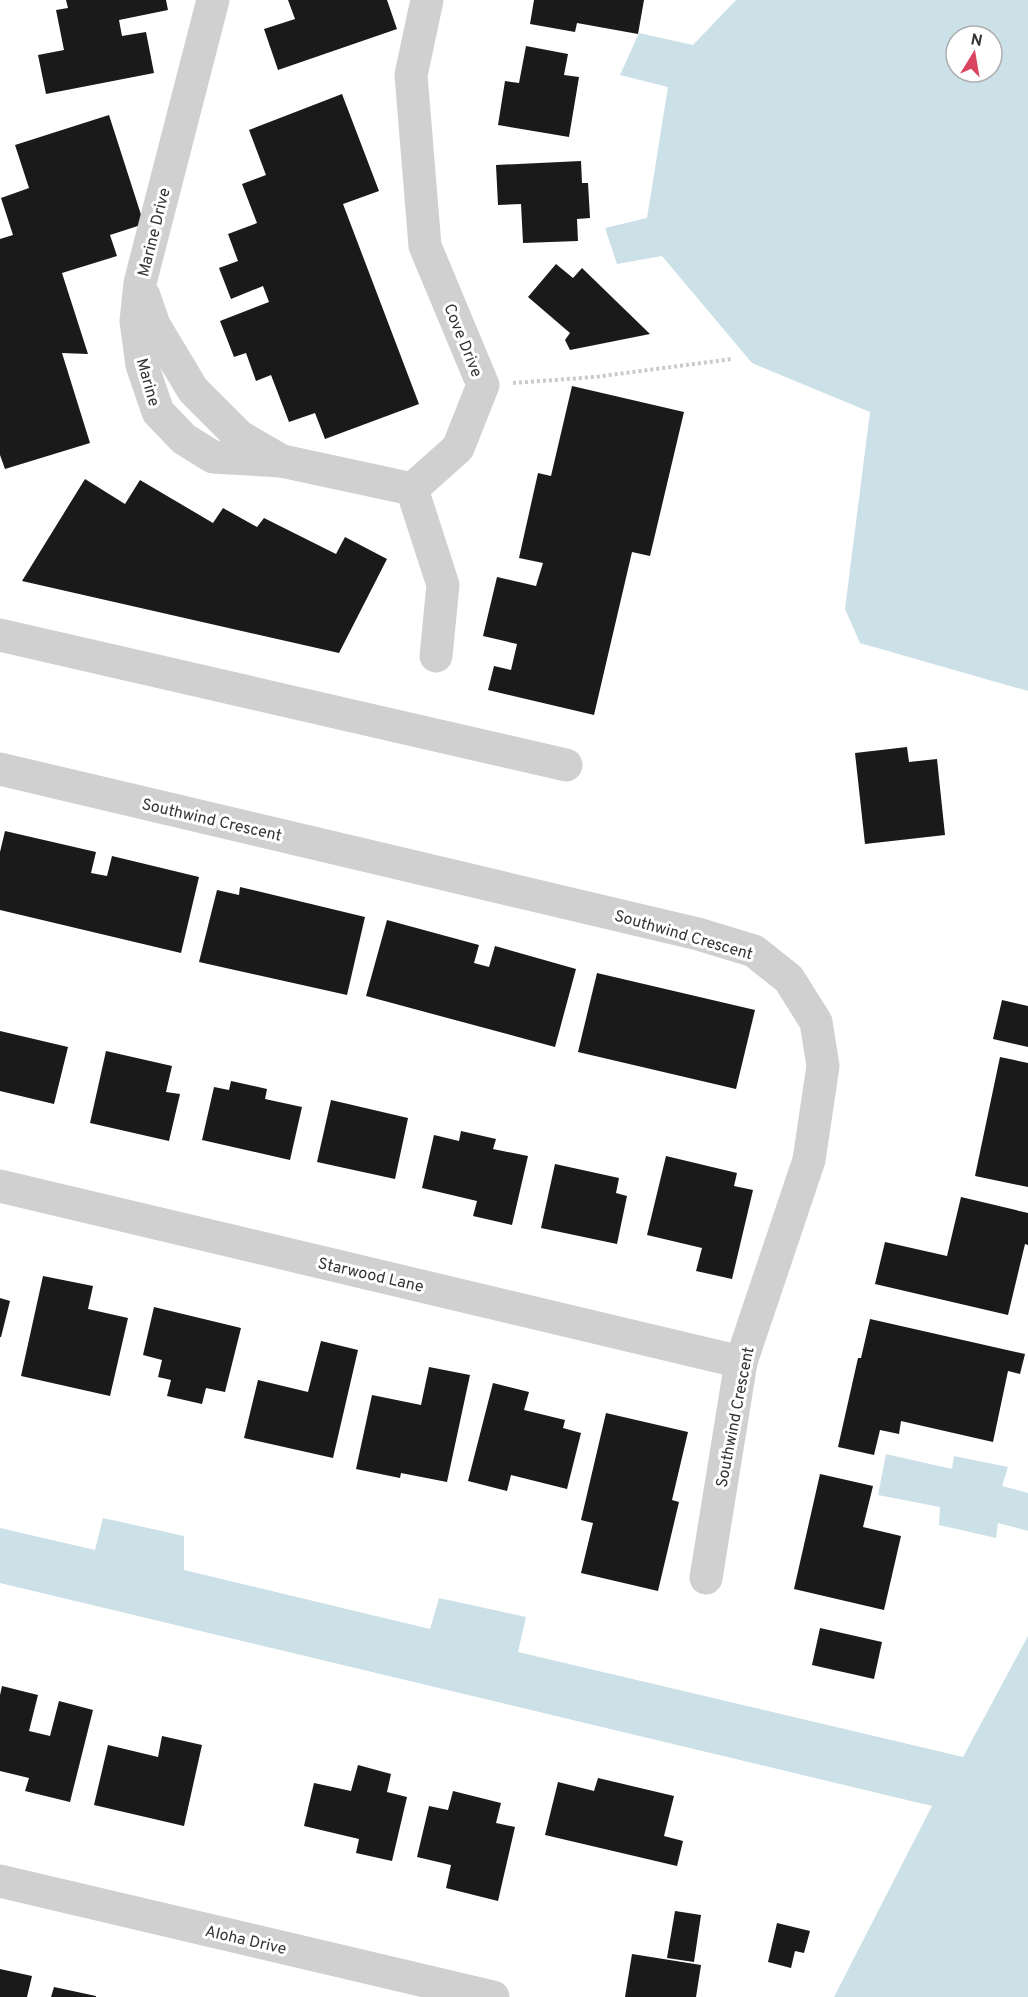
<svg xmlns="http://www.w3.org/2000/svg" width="1028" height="1997" viewBox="0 0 1028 1997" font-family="Overpass,sans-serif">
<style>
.water{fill:#cbe0e7;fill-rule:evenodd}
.building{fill:#1a1a1a}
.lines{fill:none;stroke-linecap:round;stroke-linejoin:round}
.path{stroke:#cacaca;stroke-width:4;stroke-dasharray:3 3;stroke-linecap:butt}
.street{stroke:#d0d0d0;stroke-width:33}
.labels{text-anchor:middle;stroke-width:6;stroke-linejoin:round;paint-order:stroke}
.street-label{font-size:16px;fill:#333;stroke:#fff}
</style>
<rect width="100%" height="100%" fill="#fff"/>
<!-- water -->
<g class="water">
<path d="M736,0H1028V691L860,643L845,609L870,412L752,363L662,256L617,264L605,228L647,218L668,87L620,75L639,33L693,45ZM956,36H992V72H956Z"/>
<path d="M886,1454L952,1469L954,1456L1008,1467L1002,1486L1028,1493V1531L998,1523L996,1538L939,1525L940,1507L878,1495Z"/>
<path d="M103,1518L184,1536V1570L430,1629L439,1598L526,1617L518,1652L963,1757L1028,1636V1997H834L932,1806L0,1583V1528L95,1550Z"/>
</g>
<!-- building -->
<g class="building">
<path d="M66,0H166L168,10L119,20L122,36L146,32L154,73L46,94L38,55L64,50L56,10L68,8Z"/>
<path d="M288,0H387L397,29L278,70L264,29L295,19Z"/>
<path d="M534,0H644L638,34L577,23L575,32L530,24Z"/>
<path d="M526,46L568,54L564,75L579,77L569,137L498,125L505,81L519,83Z"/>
<path d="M342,94L379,191L343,204L419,404L325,439L315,413L289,422L271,375L256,381L246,353L234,357L220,321L269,302L263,286L231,299L219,268L238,261L228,234L257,223L242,184L266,175L249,130Z"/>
<path d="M109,115L144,224L110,235L117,256L62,273L88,354L62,353L90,443L5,469L0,455V239L13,235L1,198L29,188L15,145Z"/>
<path d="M581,161L582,183H588L590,218L577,219L578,241L523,243L521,204L498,205L496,165Z"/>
<path d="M556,264L573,278L582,268L650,334L570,350L565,340L570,333L528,297Z"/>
<path d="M572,386L684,412L650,556L632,552L594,715L488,690L494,666L511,670L517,644L483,636L497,577L536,586L543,563L519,558L538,473L551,476Z"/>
<path d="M85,479L125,504L140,480L213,523L223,508L257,527L264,518L336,554L345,537L387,559L339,653L22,581Z"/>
<path d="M907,747L909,762L937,759L945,835L865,844L855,753Z"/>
<path d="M5,831L96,852L91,873L107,876L112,856L199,877L181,953L0,910V852Z"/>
<path d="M240,887L365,917L347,995L199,962L217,890L239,895Z"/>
<path d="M387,920L479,945L474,963L489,967L495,946L576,969L555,1047L366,996Z"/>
<path d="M597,973L755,1010L736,1089L578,1052Z"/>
<path d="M1002,1000L1028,1006V1047L993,1039Z"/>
<path d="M0,1031L68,1047L54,1104L0,1091Z"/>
<path d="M106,1051L172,1066L166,1092L180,1094L169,1141L90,1123Z"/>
<path d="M1000,1057L1028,1063V1187L975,1176Z"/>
<path d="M231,1081L267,1089L265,1099L302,1107L290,1160L202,1140L214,1087L229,1090Z"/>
<path d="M331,1100L408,1118L395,1179L317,1162Z"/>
<path d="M461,1131L496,1139L493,1149L528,1156L512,1225L473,1216L477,1201L422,1188L434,1135L459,1141Z"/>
<path d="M666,1156L737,1173L734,1186L753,1190L732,1279L696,1271L702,1248L647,1235Z"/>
<path d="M555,1164L619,1178L616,1193L627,1196L617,1244L541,1228Z"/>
<path d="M961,1197L1028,1213V1245L1025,1244L1008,1315L875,1284L885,1242L947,1256Z"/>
<path d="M43,1276L93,1286L88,1309L128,1318L110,1396L21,1376Z"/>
<path d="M0,1298L10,1301L1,1337H0Z"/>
<path d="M154,1307L241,1328L225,1392L206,1388L202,1404L167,1396L171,1380L158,1377L162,1360L143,1355Z"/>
<path d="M870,1319L1025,1354L1020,1374L1008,1371L993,1442L901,1421L899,1434L880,1430L874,1455L838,1447L858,1358H861Z"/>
<path d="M321,1341L358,1350L333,1458L244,1438L258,1380L308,1392Z"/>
<path d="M429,1367L470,1375L447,1482L401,1473L400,1478L356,1469L372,1395L421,1405Z"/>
<path d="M493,1383L529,1392L524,1410L565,1420L563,1428L581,1433L567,1489L511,1475L507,1491L468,1481Z"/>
<path d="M606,1413L688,1432L672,1500L679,1502L658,1591L581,1573L593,1523L581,1520Z"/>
<path d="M820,1474L873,1486L863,1527L901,1536L884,1610L794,1589Z"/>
<path d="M820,1628L882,1642L874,1679L812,1665Z"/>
<path d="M2,1686L38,1695L29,1731L50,1736L59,1701L93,1710L70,1802L25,1791L29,1778L0,1771V1695Z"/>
<path d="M162,1736L202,1745L184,1826L94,1805L108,1745L158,1757Z"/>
<path d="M358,1765L391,1774L387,1792L407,1797L392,1861L356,1853L359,1839L304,1826L314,1783L351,1791Z"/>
<path d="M598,1778L674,1796L664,1836L683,1841L677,1866L545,1835L558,1782L594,1791Z"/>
<path d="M453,1791L501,1803L496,1823L515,1827L498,1901L446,1888L451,1865L417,1857L429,1806L448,1810Z"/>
<path d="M675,1911L701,1915L694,1962L667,1958Z"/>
<path d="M777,1923L810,1931L804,1953L795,1951L791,1968L768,1962Z"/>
<path d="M632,1954L701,1965L696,1997H625Z"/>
<path d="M0,1969L32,1976L27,1997H0Z"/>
<path d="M54,1987L96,1996V1997H51Z"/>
</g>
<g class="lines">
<!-- path -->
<path class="path" d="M513,383L595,377L732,359"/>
<!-- street -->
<g class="street">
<path d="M213,0L140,283L136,321L142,365L158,412L184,439L213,457L282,461"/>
<path d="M144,296L154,325L193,390L239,436L282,461L412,489"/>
<path d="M412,489L458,448L483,385L425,246L411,75L427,0"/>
<path d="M412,489L443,585L436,656"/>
<path d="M0,635L566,765"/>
<path d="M0,769L698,934L754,951L789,979L816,1022L823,1066L809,1160L741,1362L706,1578"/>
<path d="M0,1186L741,1362"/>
<path d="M0,1881L493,1997"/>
</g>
</g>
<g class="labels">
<!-- street labels -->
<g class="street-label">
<text transform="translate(153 232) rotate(-76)" y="6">Marine Drive</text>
<text transform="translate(464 340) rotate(68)" y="6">Cove Drive</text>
<text transform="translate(149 382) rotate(74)" y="6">Marine</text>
<text transform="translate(212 819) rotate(13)" y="6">Southwind Crescent</text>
<text transform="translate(684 934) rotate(16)" y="6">Southwind Crescent</text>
<text transform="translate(371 1274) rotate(13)" y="6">Starwood Lane</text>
<text transform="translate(734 1417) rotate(-79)" y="6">Southwind Crescent</text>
<text transform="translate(246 1939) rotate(13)" y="6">Aloha Drive</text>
</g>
</g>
<!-- north arrow -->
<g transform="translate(974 54) rotate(11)"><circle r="28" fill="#ffffff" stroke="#adadad" stroke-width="1.5"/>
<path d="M0-4.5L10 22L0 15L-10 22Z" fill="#d94560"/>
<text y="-9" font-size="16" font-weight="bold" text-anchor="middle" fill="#333333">N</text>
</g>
</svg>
